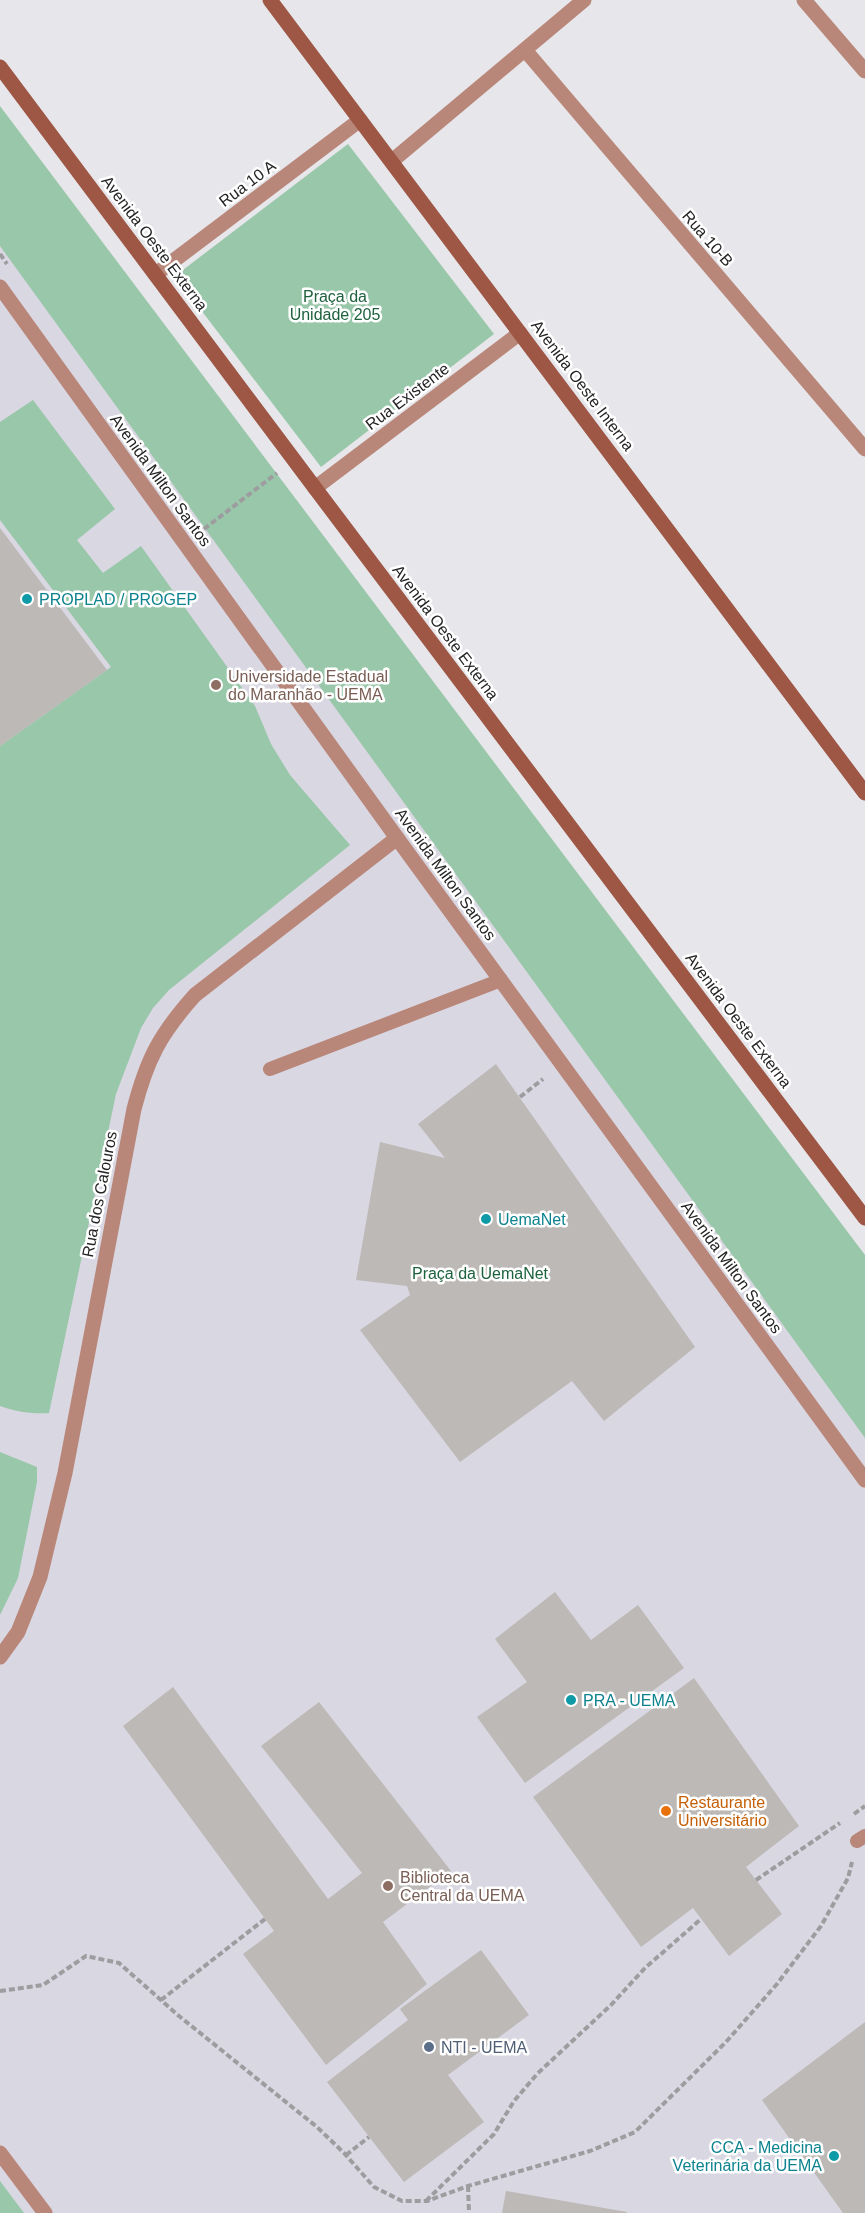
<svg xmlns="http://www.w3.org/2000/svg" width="865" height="2213" viewBox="0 0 865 2213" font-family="Helvetica,sans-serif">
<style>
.built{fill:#d9d7e2}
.green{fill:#99c7a9}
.building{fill:#bdb9b6}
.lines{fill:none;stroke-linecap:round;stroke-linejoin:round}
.path{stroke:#9d9da0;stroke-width:4;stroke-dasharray:6 3;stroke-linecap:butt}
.lane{stroke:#b98779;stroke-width:14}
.street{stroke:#b98779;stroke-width:15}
.secondary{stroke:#9d5744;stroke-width:15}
.culture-dot{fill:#0f9aa8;stroke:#fff;stroke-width:2}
.education-dot{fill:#8d6e63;stroke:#fff;stroke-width:2}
.food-dot{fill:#e8710a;stroke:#fff;stroke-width:2}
.service-dot{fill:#5c6f8a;stroke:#fff;stroke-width:2}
.labels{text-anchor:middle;stroke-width:5;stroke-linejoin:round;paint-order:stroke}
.street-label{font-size:16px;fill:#232324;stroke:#fff}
.park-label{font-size:16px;fill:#1e623d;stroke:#fff}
.culture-label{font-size:16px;fill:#0d838f;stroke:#fff;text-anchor:start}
.education-label{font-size:16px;fill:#785e54;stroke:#fff;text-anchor:start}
.food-label{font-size:16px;fill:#c56008;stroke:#fff;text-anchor:start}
.service-label{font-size:16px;fill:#4e5e75;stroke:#fff;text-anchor:start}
</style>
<rect width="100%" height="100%" fill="#e7e6eb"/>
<!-- built -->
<path class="built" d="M0,114L865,1256V2213H0Z"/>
<!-- green -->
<g class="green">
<path d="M0,106L865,1255V1438L0,246Z"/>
<path d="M348,144L494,334L321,467L175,276Z"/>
<path d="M33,400L115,509L77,540L103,573L141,546L255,706L271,744L290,775L350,845L169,990L153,1008L141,1028L116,1094L49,1413C31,1414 17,1412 0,1406V746L111,667L0,520V422Z"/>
<path d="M0,1452L37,1467V1482L18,1578L0,1615Z"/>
<path d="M0,2181L24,2213H0Z"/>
</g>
<!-- building -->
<g class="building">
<path d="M0,528L107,670L0,746Z"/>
<path d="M496,1064L695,1347L604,1421L572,1381L460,1462L360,1330L410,1295L407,1286L356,1280L380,1142L445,1158L418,1124Z"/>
<path d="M555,1592L591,1640L638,1605L684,1668L525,1783L477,1717L527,1682L495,1639Z"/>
<path d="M694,1678L799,1826L746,1867L782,1914L729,1956L693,1908L641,1947L533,1797Z"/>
<path d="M173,1687L328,1899L362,1873L261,1746L319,1702L451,1871L383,1922L427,1984L326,2065L243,1954L274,1931L123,1726Z"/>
<path d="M481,1950L529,2015L448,2075L484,2122L404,2182L327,2082L408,2020L400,2009Z"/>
<path d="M865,2022V2213H843L762,2100Z"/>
<path d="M506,2191L627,2212V2213H502Z"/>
</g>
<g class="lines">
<!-- path -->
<g class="path">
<path d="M0,254L7,264"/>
<path d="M204,529L277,473"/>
<path d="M520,1097L543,1079"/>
<path d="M854,1814L865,1806"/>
<path d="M756,1880L840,1823"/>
<path d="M0,1991L43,1985L86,1956L119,1963L179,2016L317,2127L344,2153L374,2187L402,2201H427L468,2186L590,2151L635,2132L726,2042L777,1984L821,1926L848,1878L852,1862"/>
<path d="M161,2000L265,1919"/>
<path d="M346,2155L369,2137"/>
<path d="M468,2186L469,2213"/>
<path d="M426,2201L494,2134L514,2101L538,2073L611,2005L645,1968L701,1919"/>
</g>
<!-- lane -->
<g class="lane">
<path d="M270,1069L501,980"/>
<path d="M857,1841L865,1836"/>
</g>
<!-- street -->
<g class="street">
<path d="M804,0L865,71"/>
<path d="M525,50L865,449"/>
<path d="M392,161L584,0"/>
<path d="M156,274L360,120"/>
<path d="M0,287L397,838L865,1480"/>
<path d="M315,488L520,333"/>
<path d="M0,1657L18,1632L40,1577L65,1473L134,1109C147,1059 160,1034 195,995L397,838"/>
<path d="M0,2153L45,2213"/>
</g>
<!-- secondary -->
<g class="secondary">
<path d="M270,0L865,793"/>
<path d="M0,67L315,488L865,1218"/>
</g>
</g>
<!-- markers -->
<g class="culture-dot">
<circle cx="27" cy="599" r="6"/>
<circle cx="486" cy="1219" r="6"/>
<circle cx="571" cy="1700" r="6"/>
<circle cx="834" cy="2156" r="6"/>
</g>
<g class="education-dot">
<circle cx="216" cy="685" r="6"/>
<circle cx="388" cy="1886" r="6"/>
</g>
<circle class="food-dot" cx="666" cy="1811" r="6"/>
<circle class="service-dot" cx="429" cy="2047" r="6"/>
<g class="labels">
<!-- street labels -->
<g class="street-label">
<text transform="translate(247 183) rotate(-37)" y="6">Rua 10 A</text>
<text transform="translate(708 238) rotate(49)" y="6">Rua 10-B</text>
<text transform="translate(155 243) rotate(53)" y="6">Avenida Oeste Externa</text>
<text transform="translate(583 385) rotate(53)" y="6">Avenida Oeste Interna</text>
<text transform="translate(407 396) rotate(-37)" y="6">Rua Existente</text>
<text transform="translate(161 480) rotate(54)" y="6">Avenida Milton Santos</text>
<text transform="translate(446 632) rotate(53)" y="6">Avenida Oeste Externa</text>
<text transform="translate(446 874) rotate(54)" y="6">Avenida Milton Santos</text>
<text transform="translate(739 1020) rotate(53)" y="6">Avenida Oeste Externa</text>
<text transform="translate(99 1194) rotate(-79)" y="6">Rua dos Calouros</text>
<text transform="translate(732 1267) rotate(54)" y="6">Avenida Milton Santos</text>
</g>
<!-- park labels -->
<g class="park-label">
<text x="335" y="302">Praça da<tspan x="335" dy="18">Unidade 205</tspan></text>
<text x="480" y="1279">Praça da UemaNet</text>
</g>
<!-- culture labels -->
<g class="culture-label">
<text x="39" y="605">PROPLAD / PROGEP</text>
<text x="498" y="1225">UemaNet</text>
<text x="583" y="1706">PRA - UEMA</text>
<text x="822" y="2153" text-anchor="end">CCA - Medicina<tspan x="822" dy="18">Veterinária da UEMA</tspan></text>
</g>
<!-- education labels -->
<g class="education-label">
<text x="228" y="682">Universidade Estadual<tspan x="228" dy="18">do Maranhão - UEMA</tspan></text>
<text x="400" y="1883">Biblioteca<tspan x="400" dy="18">Central da UEMA</tspan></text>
</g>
<!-- food labels -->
<g class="food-label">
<text x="678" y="1808">Restaurante<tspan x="678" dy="18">Universitário</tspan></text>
</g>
<!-- service labels -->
<g class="service-label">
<text x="441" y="2053">NTI - UEMA</text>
</g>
</g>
</svg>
